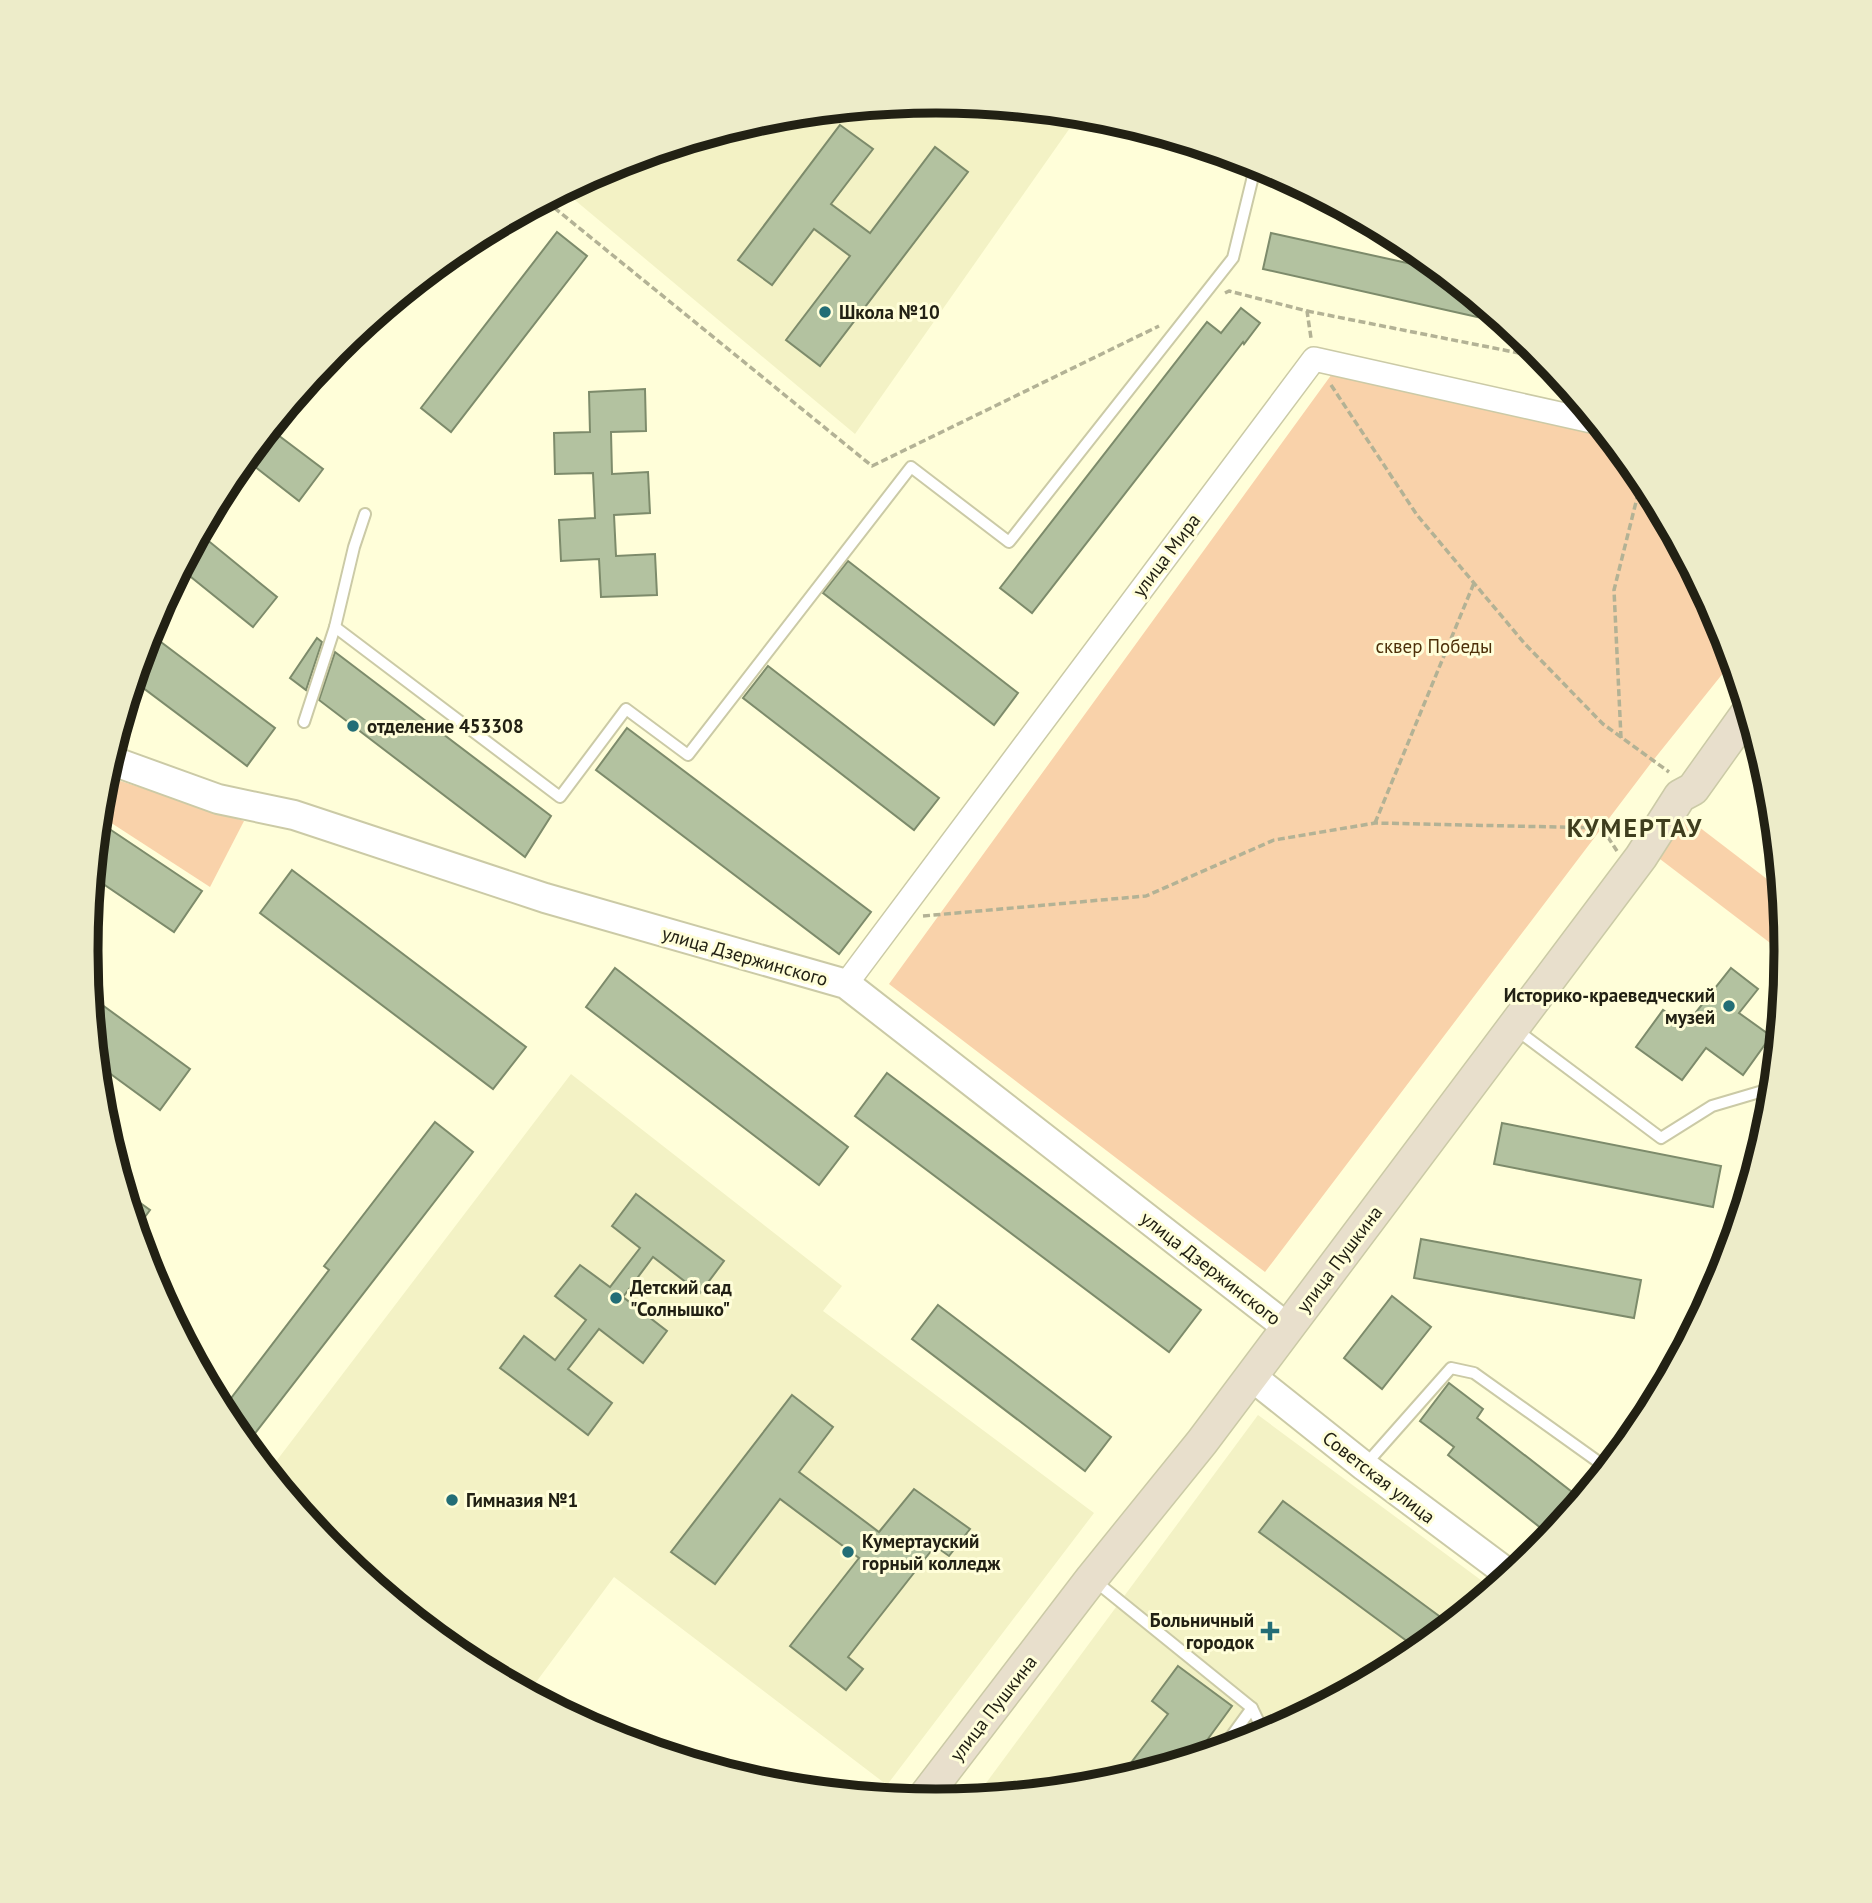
<svg xmlns="http://www.w3.org/2000/svg" width="1872" height="1903" viewBox="0 0 1872 1903" font-family="'PT Sans',sans-serif">
<style>
.built{fill:#f3f2c5}
.green{fill:#f9d2aa}
.building{fill:#b3c2a0;stroke:#7d8b6b;stroke-width:2}
.lines{fill:none;stroke-linecap:round;stroke-linejoin:round}
.service-casing{stroke:#cbcaa6;stroke-width:14}
.minor-casing{stroke:#cbcaa6;stroke-width:26}
.tertiary-casing{stroke:#cbcaa6;stroke-width:32}
.secondary-casing{stroke:#cbcaa6;stroke-width:35}
.path{stroke:#b3b295;stroke-width:3.5;stroke-dasharray:7 3.5;stroke-linecap:butt}
.service{stroke:#fff;stroke-width:10}
.minor{stroke:#fff;stroke-width:23}
.tertiary{stroke:#fff;stroke-width:28}
.secondary{stroke:#e8dfcc;stroke-width:32}
.poi-dot{fill:#236e76;stroke:#fffed9;stroke-width:2.5}
.labels{text-anchor:middle;stroke-width:6;stroke-linejoin:round;paint-order:stroke}
.poi-label{font-size:19px;font-weight:bold;fill:#222114;stroke:#fffed9;text-anchor:start}
.street-label{font-size:19px;fill:#222114;stroke:#fffed9}
.park-label{font-size:19px;fill:#4d2f09;stroke:#fffed9}
.district-label{font-size:26px;font-weight:bold;letter-spacing:2px;fill:#3f3e1e;stroke:#fffed9}
.rim{fill:none;stroke:#222114;stroke-width:9}
</style>
<rect width="100%" height="100%" fill="#fffed9"/>
<!-- built -->
<g class="built">
<path d="M936,101L1079,115L855,434L564,191L611,166L771,118Z"/>
<path d="M571,1074L842,1286L823,1311L1094,1513L887,1785L614,1577L528,1693L463,1658L335,1552L268,1472Z"/>
<path d="M1258,1415L1493,1589L1408,1659L1261,1737L1101,1785L975,1798Z"/>
</g>
<!-- green -->
<g class="green">
<path d="M1337,367L1599,425L1643,479L1722,626L1732,662L1651,763L1265,1272L889,984Z"/>
<path d="M105,776L244,821L210,887L99,815Z"/>
<path d="M1686,817L1780,889L1786,955L1656,856Z"/>
</g>
<!-- building -->
<g class="building">
<path d="M840,125L873,149L831,204L870,233L935,147L968,172L820,366L786,340L850,256L814,229L772,285L738,260Z"/>
<path d="M557,232L587,256L451,432L421,408Z"/>
<path d="M1271,233L1439,270L1504,323L1263,269Z"/>
<path d="M1241,308L1260,323L1244,344L1243,342L1032,613L1000,588L1207,322L1221,333Z"/>
<path d="M645,389L646,431L611,432L612,474L648,472L650,513L614,515L616,556L655,554L657,595L601,597L599,559L561,561L559,520L595,518L593,473L555,474L554,433L590,432L589,392Z"/>
<path d="M270,429L323,469L299,501L245,459Z"/>
<path d="M200,534L277,597L253,627L181,569Z"/>
<path d="M848,561L1018,693L994,725L823,593Z"/>
<path d="M149,633L275,728L247,766L134,681Z"/>
<path d="M317,638L322,642L306,690L290,678Z"/>
<path d="M335,652L551,816L525,857L319,700Z"/>
<path d="M768,666L939,798L914,830L743,698Z"/>
<path d="M627,728L871,912L839,954L596,770Z"/>
<path d="M99,822L202,891L174,932L93,877Z"/>
<path d="M292,870L526,1047L493,1089L260,913Z"/>
<path d="M615,968L848,1147L819,1185L586,1007Z"/>
<path d="M1731,968L1758,989L1739,1013L1771,1036L1743,1075L1706,1048L1682,1080L1636,1047L1663,1010L1685,1026Z"/>
<path d="M90,996L190,1069L160,1110L97,1064Z"/>
<path d="M887,1073L1201,1310L1169,1352L855,1116Z"/>
<path d="M435,1122L473,1152L246,1445L229,1424L222,1410L329,1270L324,1266Z"/>
<path d="M1502,1123L1721,1166L1713,1207L1494,1164Z"/>
<path d="M125,1192L150,1210L136,1229L132,1215Z"/>
<path d="M636,1194L724,1261L700,1293L653,1257L623,1297L667,1331L643,1363L599,1329L568,1369L612,1403L588,1435L500,1368L524,1336L555,1360L586,1320L555,1296L580,1265L610,1287L640,1248L612,1226Z"/>
<path d="M1421,1239L1641,1280L1634,1318L1414,1278Z"/>
<path d="M1392,1296L1431,1327L1382,1389L1344,1358Z"/>
<path d="M938,1305L1111,1437L1085,1471L912,1339Z"/>
<path d="M1449,1383L1483,1409L1477,1418L1581,1499L1551,1536L1448,1455L1454,1447L1420,1421Z"/>
<path d="M792,1395L833,1427L799,1472L879,1532L914,1489L970,1529L949,1556L935,1546L848,1657L863,1669L846,1690L790,1646L859,1558L780,1499L715,1584L671,1552Z"/>
<path d="M1283,1501L1450,1624L1419,1650L1259,1532Z"/>
<path d="M1178,1666L1232,1706L1194,1758L1118,1780L1168,1714L1152,1701Z"/>
</g>
<g class="lines">
<!-- service casing -->
<g class="service-casing">
<g id="service">
<path d="M335,627L560,797L626,709L688,755L911,467L1009,542L1233,258L1256,164"/>
<path d="M304,722L335,627L354,547L365,514"/>
<path d="M1514,1028L1661,1138L1712,1106L1773,1088"/>
<path d="M1366,1464L1451,1368L1474,1373L1607,1468"/>
<path d="M1095,1581L1252,1708L1265,1735"/>
<path d="M1222,1749L1252,1708"/>
</g>
</g>
<!-- minor casing -->
<g class="minor-casing">
<path id="minor" d="M846,984L1314,359L1596,422"/>
</g>
<!-- tertiary casing -->
<g class="tertiary-casing">
<g id="tertiary">
<path d="M110,760L218,799L294,815L545,898L846,984L1288,1328"/>
<path d="M1251,1376L1364,1466L1510,1575"/>
</g>
</g>
<!-- secondary casing -->
<g class="secondary-casing">
<path id="secondary" d="M922,1800L1092,1578L1202,1442L1641,857L1680,796L1693,789L1748,712"/>
</g>
<!-- path -->
<g class="path">
<path d="M546,201L872,466L1159,326"/>
<path d="M1225,293L1229,291L1307,311L1311,338"/>
<path d="M1307,311L1544,358"/>
<path d="M1331,385L1417,515L1525,644L1603,724L1669,772"/>
<path d="M1561,394L1564,383"/>
<path d="M1621,738L1614,590L1642,478"/>
<path d="M1375,823L1474,583"/>
<path d="M923,916L1146,896L1274,840L1375,823L1602,828L1617,851"/>
</g>
<!-- service -->
<use href="#service" class="service"/>
<!-- minor -->
<use href="#minor" class="minor"/>
<!-- tertiary -->
<use href="#tertiary" class="tertiary"/>
<!-- secondary -->
<use href="#secondary" class="secondary"/>
</g>
<!-- markers -->
<g class="poi-dot">
<circle cx="825" cy="312" r="7"/>
<circle cx="353" cy="726" r="7"/>
<circle cx="1729" cy="1006" r="7"/>
<circle cx="616" cy="1298" r="7"/>
<circle cx="452" cy="1500" r="7"/>
<circle cx="848" cy="1552" r="7"/>
<path d="M1266.5 1620.5h7v7h7v7h-7v7h-7v-7h-7v-7h7z"/>
</g>
<g class="labels">
<!-- poi labels -->
<g class="poi-label">
<text x="839" y="319">Школа №10</text>
<text x="367" y="733">отделение 453308</text>
<text x="1715" y="1002" text-anchor="end">Историко-краеведческий<tspan x="1715" dy="22">музей</tspan></text>
<text x="630" y="1294">Детский сад<tspan x="630" dy="22">"Солнышко"</tspan></text>
<text x="466" y="1507">Гимназия №1</text>
<text x="862" y="1548">Кумертауский<tspan x="862" dy="22">горный колледж</tspan></text>
<text x="1254" y="1627" text-anchor="end">Больничный<tspan x="1254" dy="22">городок</tspan></text>
</g>
<!-- street labels -->
<g class="street-label">
<text transform="translate(1166 555) rotate(-53)" y="7">улица Мира</text>
<text transform="translate(745 956) rotate(16)" y="7">улица Дзержинского</text>
<text transform="translate(1339 1259) rotate(-53)" y="7">улица Пушкина</text>
<text transform="translate(1211 1268) rotate(38)" y="7">улица Дзержинского</text>
<text transform="translate(1379 1477) rotate(38)" y="7">Советская улица</text>
<text transform="translate(993 1708) rotate(-52)" y="7">улица Пушкина</text>
</g>
<!-- park labels -->
<g class="park-label">
<text x="1434" y="653">сквер Победы</text>
</g>
<!-- district labels -->
<g class="district-label">
<text x="1635" y="837">КУМЕРТАУ</text>
</g>
</g>
<!-- crop -->
<path d="M0 0H1872V1903H0ZM98 951a838 838 0 1 1 1676 0a838 838 0 1 1-1676 0Z" fill="#edecc9" fill-rule="evenodd"/>
<path class="rim" d="M98 951a838 838 0 1 1 1676 0a838 838 0 1 1-1676 0Z"/>
</svg>
